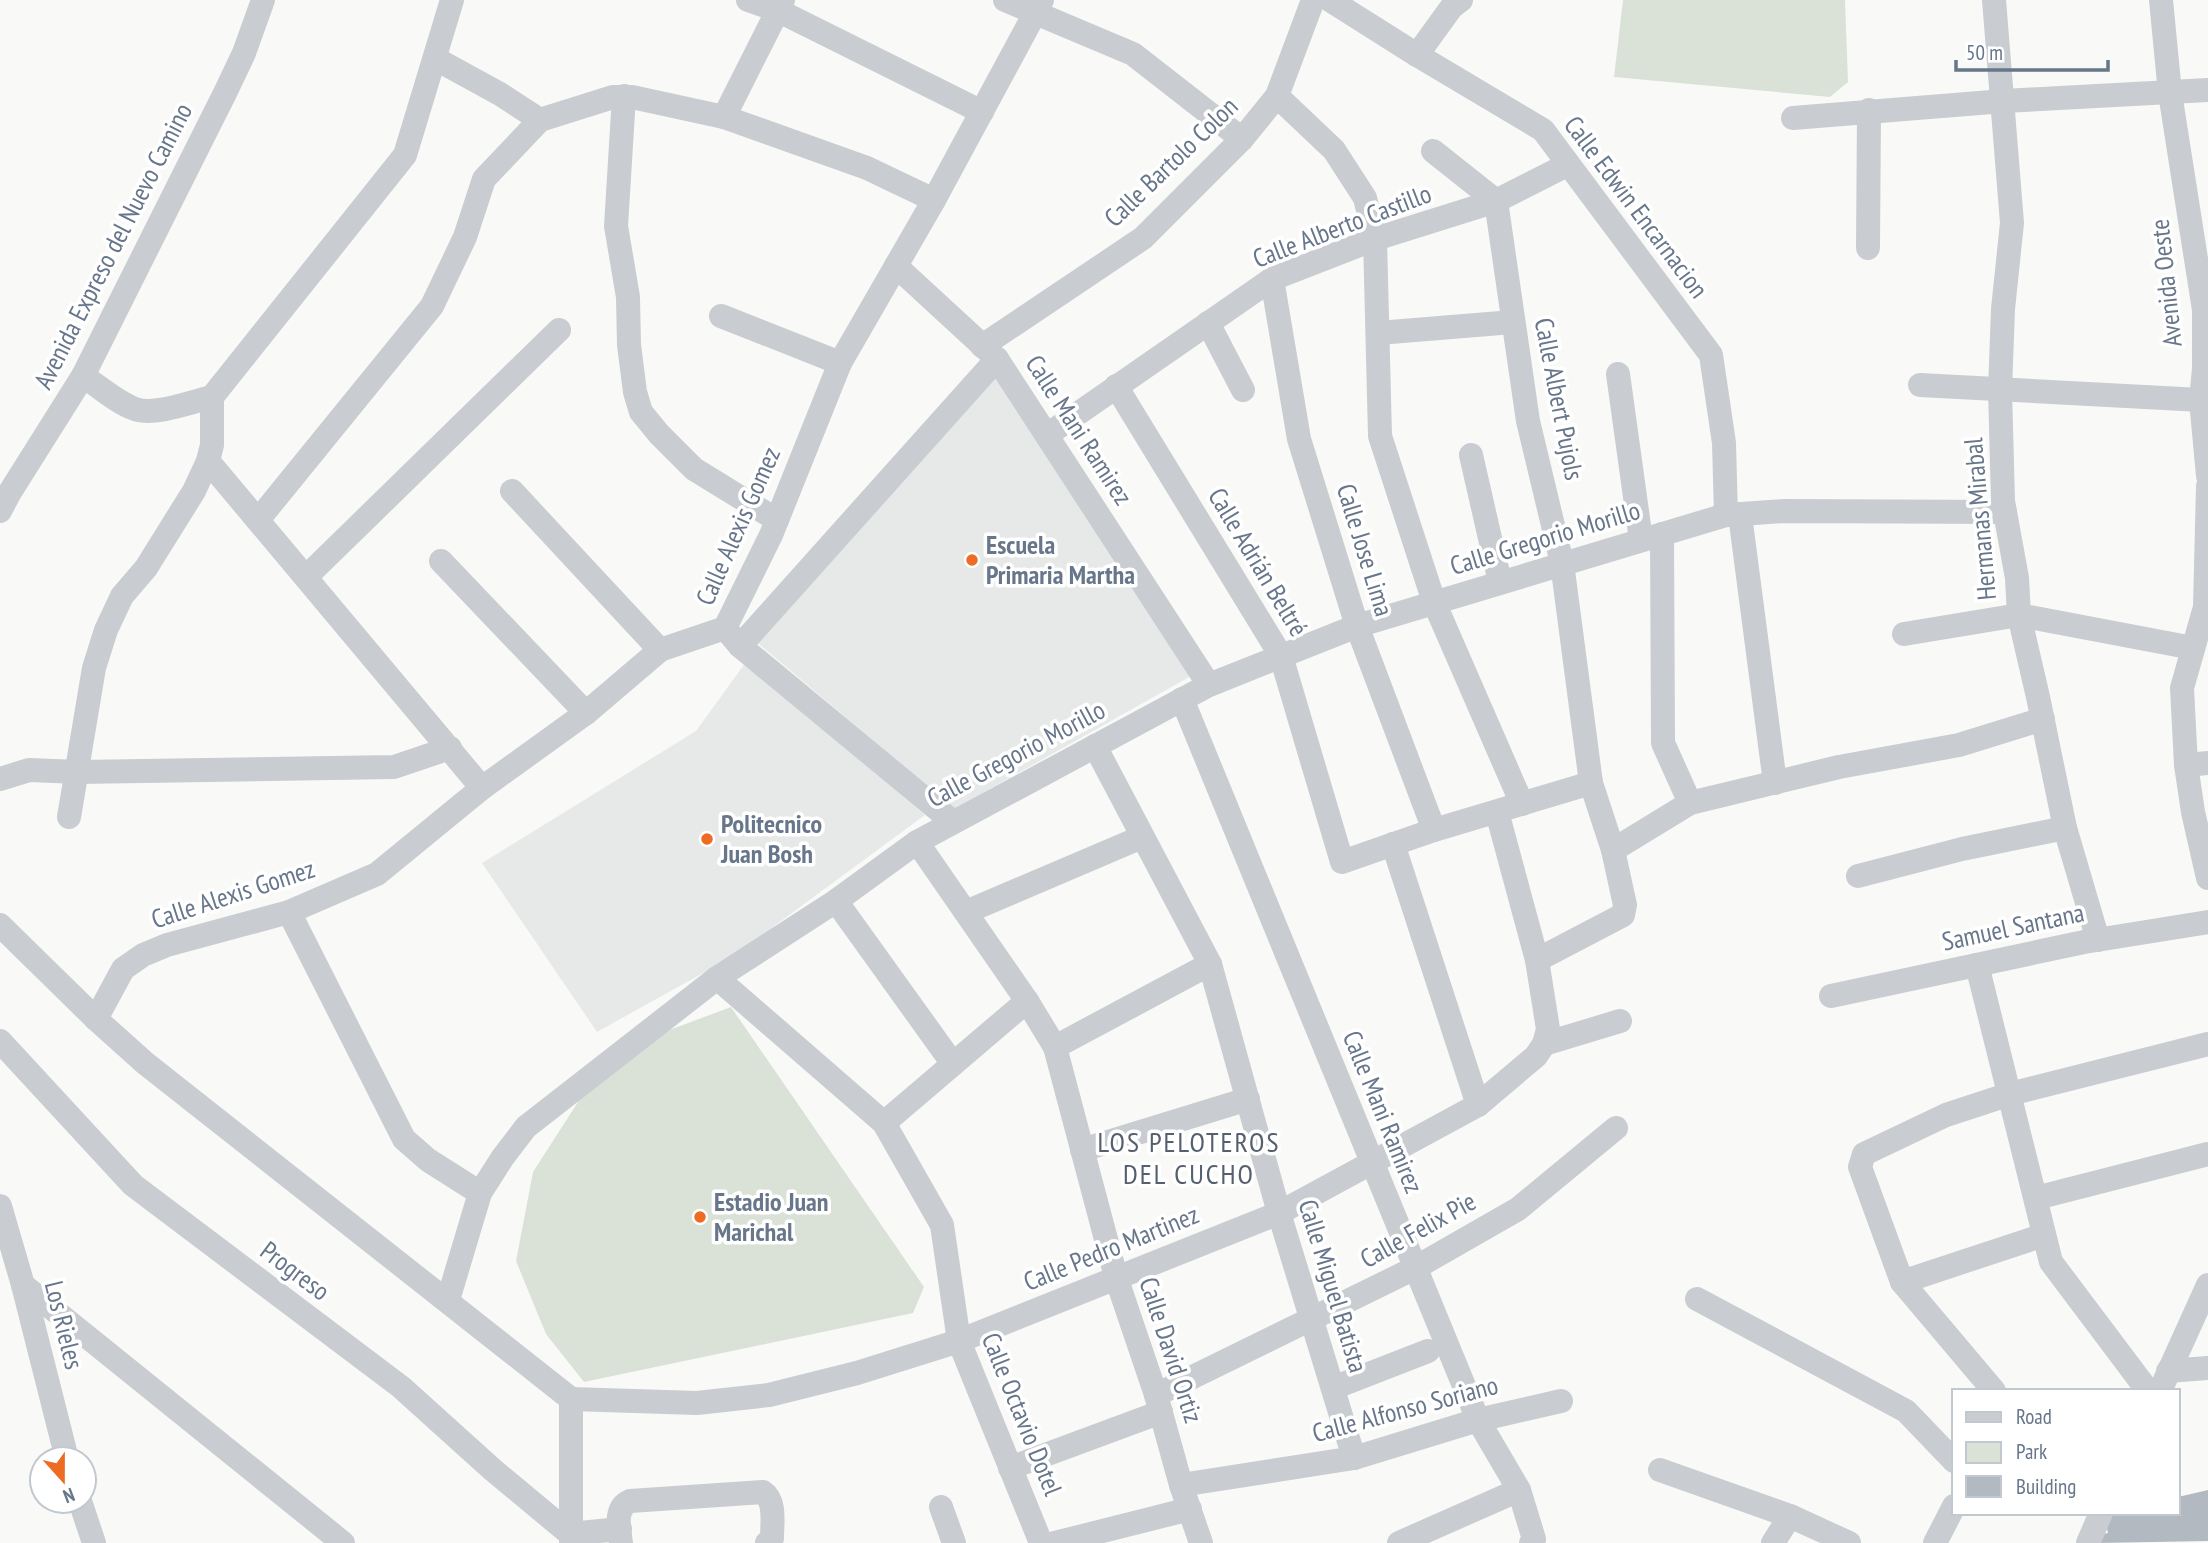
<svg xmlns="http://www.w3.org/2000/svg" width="2208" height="1543" viewBox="0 0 2208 1543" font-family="'PT Sans Narrow',sans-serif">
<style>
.built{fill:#e7e9e8}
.green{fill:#dae2d8}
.building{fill:#b2b9c0}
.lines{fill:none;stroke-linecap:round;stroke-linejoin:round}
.minor{stroke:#c9ccd0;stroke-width:24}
.poi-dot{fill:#ee6b23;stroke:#fff;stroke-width:2.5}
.labels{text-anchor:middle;stroke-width:7;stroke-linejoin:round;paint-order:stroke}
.street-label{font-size:26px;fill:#67768a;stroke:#fff}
.poi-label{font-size:26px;font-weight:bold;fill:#67768a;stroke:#fff;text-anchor:start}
.neighbourhood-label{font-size:28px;letter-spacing:2px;fill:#55606f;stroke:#fff}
</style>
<rect width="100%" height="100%" fill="#f9faf7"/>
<!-- built -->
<g class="built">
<path d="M995,375L1200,671L954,809L753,639Z"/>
<path d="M746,662L925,815L732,957L597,1032L482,863L696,731Z"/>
</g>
<!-- green -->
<g class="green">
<path d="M1623,0H1845L1848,82L1830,97L1614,77Z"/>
<path d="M731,1007L924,1287L913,1313L584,1382L546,1334L516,1261L533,1172L587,1088L664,1032Z"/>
</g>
<!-- building -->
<path class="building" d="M2208,1490V1541L2098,1543L2096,1536L2108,1533L2104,1514L2178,1513V1497Z"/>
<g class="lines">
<!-- minor -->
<g class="minor">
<path d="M748,0L777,10L982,112"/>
<path d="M1005,0L1133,54L1242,139"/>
<path d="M1330,0L1417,55L1543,130L1711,355L1724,443L1726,515"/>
<path d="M1994,0L2012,223L2003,309L2000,390L2003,501L2017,578L2019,615L2038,697L2065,828L2098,940"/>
<path d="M2161,0L2170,93L2204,310V368L2201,400L2208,476"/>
<path d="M1417,55L1451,8L1461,0"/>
<path d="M436,59L500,94L540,120"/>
<path d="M624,96L616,226L628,297L629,345L635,392L641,412L659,434L694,469L777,520"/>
<path d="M1277,96L1334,150L1365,198L1375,239L1380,436L1434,602L1522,804"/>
<path d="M724,117L783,0"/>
<path d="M1793,118L2004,101L2208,90"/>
<path d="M1433,151L1496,201L1528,421L1562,563L1591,783L1613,850"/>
<path d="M1868,248L1869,110"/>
<path d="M896,266L997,359L1209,685"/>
<path d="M1272,279L1299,439L1357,626L1434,830"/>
<path d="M721,316L840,363"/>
<path d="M1208,323L1243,390"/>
<path d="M1378,333L1513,322"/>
<path d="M982,346L1143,238L1242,139L1277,96L1313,0"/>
<path d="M1618,374L1641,540"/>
<path d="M83,376C100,387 116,402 135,409C155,416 191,402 212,397"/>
<path d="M1920,385L2201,400"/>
<path d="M1116,386L1281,656L1342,862L1434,830L1591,783"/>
<path d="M1047,435L1272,279L1375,239L1496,201L1567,165"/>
<path d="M1471,455L1500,582"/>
<path d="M208,461L482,788"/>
<path d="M2208,486L2205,607L2182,688L2186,765L2193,812L2208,878"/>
<path d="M512,491L660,650"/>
<path d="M0,511L10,492L83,376L226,91L244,53L263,0"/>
<path d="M1740,515L1775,783"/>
<path d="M258,520L432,306L465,237L484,179L540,120L613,97H632L724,117L867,168L934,200"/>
<path d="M1662,534L1663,743L1690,803"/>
<path d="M441,561L586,713"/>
<path d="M306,577L559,330"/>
<path d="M729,633L740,646L953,822"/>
<path d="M1904,634L2019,615L2193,648"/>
<path d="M740,646L997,359"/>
<path d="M1182,699L1478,1420L1519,1490L1534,1539L1531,1543"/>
<path d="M1095,746L1210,964L1279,1213L1354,1458"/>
<path d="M2186,765L2208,763"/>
<path d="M0,779L29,770L78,772L394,767L450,748"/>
<path d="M69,817L94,668L106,630L122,596L146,568L194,491L208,461L212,445V397L405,155L452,0"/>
<path d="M917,842L1027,1001L1055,1047L1116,1277L1156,1395L1181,1485L1201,1543"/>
<path d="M1393,844L1478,1105"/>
<path d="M1858,876L1962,849L2065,828"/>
<path d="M836,901L953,1064"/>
<path d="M289,912L404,1139L428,1160L480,1193"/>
<path d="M966,912L1142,837"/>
<path d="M0,925L96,1019L145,1063L571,1399"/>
<path d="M1537,960L1623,915L1625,905L1613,850L1690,803L1839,767L1959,745L2043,719"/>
<path d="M1977,965L2051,1262L2148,1391"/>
<path d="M717,978L884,1123L942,1225L959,1341L1041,1543"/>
<path d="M1831,996L2084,942L2208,922"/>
<path d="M96,1019L123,969L143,955L167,945L289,912L377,874L482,788L586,713L660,650L725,628L771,535L840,363L934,200L1042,0"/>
<path d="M0,1041L133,1185L401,1387L493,1470L570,1534L620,1529"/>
<path d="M1544,1044L1620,1021"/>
<path d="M1055,1047L1210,964"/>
<path d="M884,1123L1027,1001"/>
<path d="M1082,1150L1248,1099"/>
<path d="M2036,1198L2208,1154"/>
<path d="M0,1206L23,1285L67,1459"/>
<path d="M1902,1282L2044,1235"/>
<path d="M23,1285L343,1543"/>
<path d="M1697,1299L1906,1411L1954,1461"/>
<path d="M448,1300L480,1193L503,1157L526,1127L717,978L836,901L917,842L1209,685L1357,626L1726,515L1784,511L2005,512"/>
<path d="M2168,1371L2208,1368"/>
<path d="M1333,1388L1428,1351"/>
<path d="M1994,1391L1902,1282L1860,1167L1864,1154L1946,1115L2010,1094L2208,1044"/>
<path d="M2160,1391L2208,1285"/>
<path d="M1156,1395L1415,1268L1518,1209L1616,1128"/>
<path d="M571,1399L697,1403L769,1395L857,1373L959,1341L1279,1213L1478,1105L1536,1056L1544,1044L1548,1029L1537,960L1497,812"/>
<path d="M1010,1468L1161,1412"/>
<path d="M1660,1470L1790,1516L1849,1543"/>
<path d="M1181,1485L1354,1458L1478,1420L1561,1401"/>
<path d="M80,1501L94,1543"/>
<path d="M941,1507L954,1543"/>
<path d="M571,1543V1399"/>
<path d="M621,1543C619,1528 614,1508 630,1501L763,1492C776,1501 772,1523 772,1538L767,1543"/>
<path d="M1055,1543L1190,1509"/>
<path d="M1399,1543L1519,1490"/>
<path d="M1773,1543L1790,1516"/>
<path d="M1935,1543L1954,1506"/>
<path d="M2088,1543L2101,1513"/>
</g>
</g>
<!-- markers -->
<g class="poi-dot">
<circle cx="972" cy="560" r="7"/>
<circle cx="707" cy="839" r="7"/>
<circle cx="700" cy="1217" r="7"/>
</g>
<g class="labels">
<!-- street labels -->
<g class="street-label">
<text transform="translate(1171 162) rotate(-44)" y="9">Calle Bartolo Colon</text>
<text transform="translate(1636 207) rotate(53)" y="9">Calle Edwin Encarnacion</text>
<text transform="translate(1342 226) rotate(-21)" y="9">Calle Alberto Castillo</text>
<text transform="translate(113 246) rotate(-63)" y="9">Avenida Expreso del Nuevo Camino</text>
<text transform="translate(2166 283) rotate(-96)" y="9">Avenida Oeste</text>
<text transform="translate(1559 399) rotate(79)" y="9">Calle Albert Pujols</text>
<text transform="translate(1079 430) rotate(57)" y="9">Calle Mani Ramirez</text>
<text transform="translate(1980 519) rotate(-95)" y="9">Hermanas Mirabal</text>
<text transform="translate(738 526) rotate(-66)" y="9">Calle Alexis Gomez</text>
<text transform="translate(1545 538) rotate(-17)" y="9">Calle Gregorio Morillo</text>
<text transform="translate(1365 550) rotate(73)" y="9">Calle Jose Lima</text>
<text transform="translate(1258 562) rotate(59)" y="9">Calle Adrián Beltré</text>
<text transform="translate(1016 754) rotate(-28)" y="9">Calle Gregorio Morillo</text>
<text transform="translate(233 894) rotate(-18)" y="9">Calle Alexis Gomez</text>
<text transform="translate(2013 927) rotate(-12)" y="9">Samuel Santana</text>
<text transform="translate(1383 1112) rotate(68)" y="9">Calle Mani Ramirez</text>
<text transform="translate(1418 1230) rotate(-29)" y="9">Calle Felix Pie</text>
<text transform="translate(1111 1248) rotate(-22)" y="9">Calle Pedro Martinez</text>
<text transform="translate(295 1271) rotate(37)" y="9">Progreso</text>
<text transform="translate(1333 1286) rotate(73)" y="9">Calle Miguel Batista</text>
<text transform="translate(64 1325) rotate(76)" y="9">Los Rieles</text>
<text transform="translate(1171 1350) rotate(72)" y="9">Calle David Ortiz</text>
<text transform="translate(1405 1409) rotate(-15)" y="9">Calle Alfonso Soriano</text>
<text transform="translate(1022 1414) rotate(68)" y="9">Calle Octavio Dotel</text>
</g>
<!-- poi labels -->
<g class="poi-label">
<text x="986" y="554">Escuela<tspan x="986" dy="30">Primaria Martha</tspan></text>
<text x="721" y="833">Politecnico<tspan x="721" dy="30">Juan Bosh</tspan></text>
<text x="714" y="1211">Estadio Juan<tspan x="714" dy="30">Marichal</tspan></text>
</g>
<!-- neighbourhood labels -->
<g class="neighbourhood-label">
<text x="1189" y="1152">LOS PELOTEROS<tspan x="1189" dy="32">DEL CUCHO</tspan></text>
</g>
</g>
<!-- legend -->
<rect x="1952" y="1389" width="228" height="126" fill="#ffffff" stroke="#c2c8d0" stroke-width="2"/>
<rect x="1966" y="1412" width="35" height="10" fill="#c9ccd0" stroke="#c2c8d0" stroke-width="2"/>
<text x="2016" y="1424" font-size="21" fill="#67768a">Road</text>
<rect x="1966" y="1442" width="35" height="21" fill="#dae2d8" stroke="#c2c8d0" stroke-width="2"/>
<text x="2016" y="1459" font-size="21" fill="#67768a">Park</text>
<rect x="1966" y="1476" width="35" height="21" fill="#b2b9c0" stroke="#c2c8d0" stroke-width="2"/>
<text x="2016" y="1494" font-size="21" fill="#67768a">Building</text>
<!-- north arrow -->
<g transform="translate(63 1480) rotate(159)"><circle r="33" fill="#ffffff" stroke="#c2c8d0" stroke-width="2"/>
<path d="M0-5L12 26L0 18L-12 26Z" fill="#ee6b23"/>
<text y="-10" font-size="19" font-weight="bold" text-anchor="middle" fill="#67768a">N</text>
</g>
<!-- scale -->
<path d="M1956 60v10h152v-10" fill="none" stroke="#67768a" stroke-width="3.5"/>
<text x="1966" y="60" font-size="21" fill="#67768a" stroke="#ffffff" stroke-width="5" paint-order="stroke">50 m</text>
</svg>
